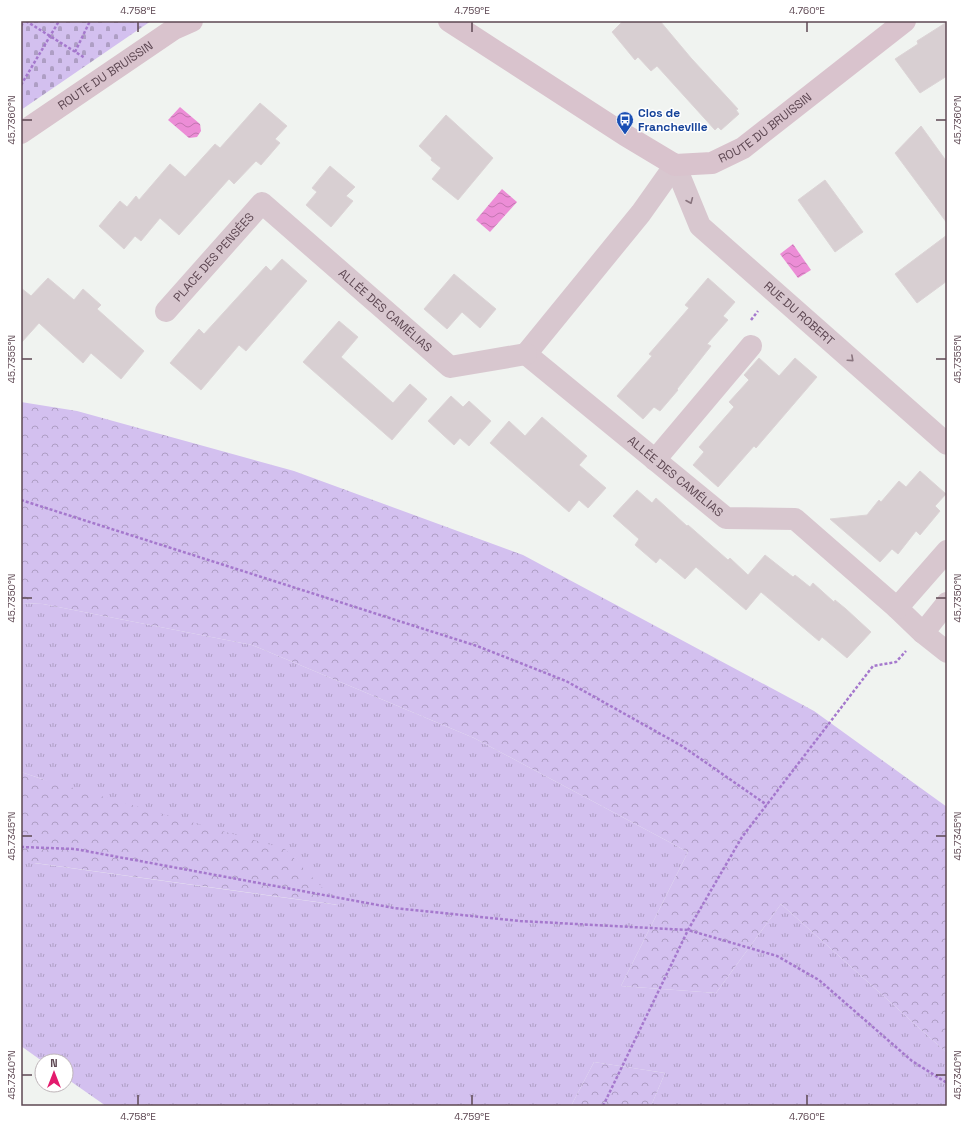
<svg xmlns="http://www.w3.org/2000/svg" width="968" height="1127" viewBox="0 0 968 1127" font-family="'Space Grotesk',sans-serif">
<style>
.grass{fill:url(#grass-tufts)}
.forest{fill:url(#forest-crowns)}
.cemetery{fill:url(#cemetery-stones)}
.water{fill:url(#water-waves)}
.building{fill:#d8cfd2;stroke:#dcd4d6}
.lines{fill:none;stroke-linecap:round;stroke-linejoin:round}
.path{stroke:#a578cd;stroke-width:2.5;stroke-dasharray:3 2;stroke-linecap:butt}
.street{stroke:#d8c7cf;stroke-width:22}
.secondary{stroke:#d9c3cd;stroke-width:22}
.oneway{stroke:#89747e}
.ticks{fill:none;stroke:#5e4853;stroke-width:1.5}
.labels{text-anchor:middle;stroke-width:3;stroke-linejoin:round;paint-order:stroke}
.street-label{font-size:12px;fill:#5e4853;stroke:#fff}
.transit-label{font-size:12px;font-weight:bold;fill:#164399;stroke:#fff;text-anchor:start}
.neatline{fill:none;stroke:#5e4853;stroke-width:1.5}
.ticks-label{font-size:10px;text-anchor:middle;fill:#5e4853}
</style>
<defs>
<pattern id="grass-tufts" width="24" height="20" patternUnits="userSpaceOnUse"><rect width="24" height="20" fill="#d3c0ef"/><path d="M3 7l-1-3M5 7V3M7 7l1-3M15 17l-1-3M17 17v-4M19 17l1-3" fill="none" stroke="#ae9ec4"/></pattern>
<pattern id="forest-crowns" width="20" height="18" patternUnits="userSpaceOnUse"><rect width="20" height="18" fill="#d3c0ef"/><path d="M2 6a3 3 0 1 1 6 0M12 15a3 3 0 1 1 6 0" fill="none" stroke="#ae9ec4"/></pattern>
<pattern id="cemetery-stones" width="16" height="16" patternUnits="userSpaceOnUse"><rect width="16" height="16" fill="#d3c0ef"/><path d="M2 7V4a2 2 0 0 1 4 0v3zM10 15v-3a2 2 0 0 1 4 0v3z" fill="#ae9ec4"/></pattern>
<pattern id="water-waves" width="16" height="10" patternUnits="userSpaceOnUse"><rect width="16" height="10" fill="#ec8dd6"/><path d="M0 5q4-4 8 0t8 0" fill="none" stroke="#c275b0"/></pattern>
</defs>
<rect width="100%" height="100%" fill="#f0f3f0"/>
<!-- grass -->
<path class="grass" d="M21,603L43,604L252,645L474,738L688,852L621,986L716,993L781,904L947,1053V1106H651L665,1073L594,1062L571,1106H106L66,1078V1061H42L21,1046V863H34L338,905L42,779L21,772Z"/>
<!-- forest -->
<g class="forest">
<path d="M21,402L77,411L294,471L523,555L814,711L947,807V1053L781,904L716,993L621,986L688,852L474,738L252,645L43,604L21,603Z"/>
<path d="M21,772L42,779L285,849L339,905L35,863H21Z"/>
<path d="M594,1062L665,1073L651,1106H571Z"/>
</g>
<!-- cemetery -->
<path class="cemetery" d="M21,21H151L21,110Z"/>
<!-- water -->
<g class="water">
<path d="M180,107L200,124L201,131L197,137L189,138L168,120Z"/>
<path d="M502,189L517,202L490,232L476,220Z"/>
<path d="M793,244L811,270L798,278L780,254Z"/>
</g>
<!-- building -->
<g class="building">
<path d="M623,21H660L691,58L738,109L736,110L739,114L721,130L718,127L715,130L657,66L651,71L638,57L635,60L612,32Z"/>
<path d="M947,22V76L920,93L895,59L918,44L917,41Z"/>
<path d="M260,103L287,126L275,139L280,143L261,165L256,161L234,184L229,179L179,235L160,218L141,241L135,236L124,249L99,226L120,201L127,207L136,196L139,200L170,164L185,177L215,144L220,148Z"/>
<path d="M446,115L493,158L458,200L432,179L441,168L431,160L432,158L419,146Z"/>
<path d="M921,126L947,162V223L895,153Z"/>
<path d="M330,166L355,187L346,196L353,201L331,227L306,205L317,192L312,188Z"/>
<path d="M825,180L863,232L835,252L798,200Z"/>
<path d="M947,235V281L917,303L895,274Z"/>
<path d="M282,259L307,281L246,351L239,345L201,390L170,363L199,329L204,334L266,266L271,271Z"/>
<path d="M454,274L496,309L480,328L462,312L447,329L424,309Z"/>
<path d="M48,278L74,300L83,289L101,305L97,309L144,351L121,379L91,353L83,363L39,323L21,343V288L31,296Z"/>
<path d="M708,278L735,302L723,316L728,320L707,344L711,346L677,389L678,390L660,411L654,407L643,419L617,396L652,356L649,354L689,308L685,305Z"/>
<path d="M339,321L358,337L341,357L393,403L410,384L427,399L392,440L303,362Z"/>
<path d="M759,358L779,376L795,358L817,377L756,448L754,446L718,487L693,465L704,452L699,447L734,407L729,402L749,380L744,375Z"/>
<path d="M451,396L463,407L469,401L491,421L469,446L460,438L454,445L428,421Z"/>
<path d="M542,417L587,456L579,465L606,488L588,508L579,500L569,512L490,443L509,421L525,436Z"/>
<path d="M920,471L946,494L935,506L940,511L920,535L916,531L898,554L892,549L880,562L830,519L867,515L879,500L881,502L899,481L906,487Z"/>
<path d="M637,490L652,503L656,498L687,526L688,525L728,560L730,558L748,575L765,555L793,577L795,575L810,587L813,583L834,602L835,600L846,609L871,632L847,658L822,637L819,641L761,592L746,610L696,567L685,579L660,558L656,563L635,545L639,539L613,516Z"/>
</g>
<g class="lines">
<!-- path -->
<g class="path">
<path d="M26,21L85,58"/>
<path d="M21,26L24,21"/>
<path d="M75,52L90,21"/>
<path d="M21,85L59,21"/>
<path d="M751,320L758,311"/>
<path d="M21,500L477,646L566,681L682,746L767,805"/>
<path d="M21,847L75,849L394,908L520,921L688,930L777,956L819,980L912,1061L947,1083"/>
<path d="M603,1106L688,930L742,837L873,666L896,662L906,651"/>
</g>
<!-- street -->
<g class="street">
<path id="s1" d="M675,165L641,213L526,354L726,518L795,519L897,608L923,633L947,652"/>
<path id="s2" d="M675,165L700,226L947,444"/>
<path id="s3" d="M166,311L262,203L450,367L526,354"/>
<path d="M655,460L751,346"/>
<path d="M897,608L947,551"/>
<path d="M923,633L947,603"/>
</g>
<!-- secondary -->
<g class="secondary">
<path id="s4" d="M449,21L625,135L675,165L712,163L743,148L905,21"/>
<path id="s5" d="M21,133L174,29L192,21"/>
</g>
</g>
<!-- one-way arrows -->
<defs><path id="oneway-chevron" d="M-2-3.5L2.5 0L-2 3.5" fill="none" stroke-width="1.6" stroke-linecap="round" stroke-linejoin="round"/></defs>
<g class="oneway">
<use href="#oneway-chevron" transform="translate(690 201) rotate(67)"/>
<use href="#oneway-chevron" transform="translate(851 359) rotate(42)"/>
</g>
<!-- ticks -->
<path class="ticks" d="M138,22V32M472,22V32M807,22V32M22,120H32M936,120H946M22,359H32M936,359H946M22,598H32M936,598H946M22,836H32M936,836H946M22,1075H32M936,1075H946M138,1095V1105M472,1095V1105M807,1095V1105"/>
<!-- icons -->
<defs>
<g id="bus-pin" transform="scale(0.9)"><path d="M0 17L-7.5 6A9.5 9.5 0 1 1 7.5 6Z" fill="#1a4fb4" stroke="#fff"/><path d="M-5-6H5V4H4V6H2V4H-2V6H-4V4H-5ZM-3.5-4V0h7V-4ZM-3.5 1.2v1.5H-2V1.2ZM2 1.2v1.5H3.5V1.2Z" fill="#fff"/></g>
</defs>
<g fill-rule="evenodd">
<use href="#bus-pin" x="625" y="120"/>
</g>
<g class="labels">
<!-- street labels -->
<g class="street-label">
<text dy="4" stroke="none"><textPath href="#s5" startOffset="102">ROUTE DU BRUISSIN</textPath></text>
<text dy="4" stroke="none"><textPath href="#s4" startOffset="369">ROUTE DU BRUISSIN</textPath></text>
<text dy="4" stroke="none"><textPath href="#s3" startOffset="72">PLACE DES PENSÉES</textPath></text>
<text dy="4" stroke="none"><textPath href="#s3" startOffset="308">ALLÉE DES CAMÉLIAS</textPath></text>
<text dy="4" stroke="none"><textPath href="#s2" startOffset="198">RUE DU ROBERT</textPath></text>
<text dy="4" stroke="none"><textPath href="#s1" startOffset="434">ALLÉE DES CAMÉLIAS</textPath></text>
</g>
<!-- transit labels -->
<g class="transit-label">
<text x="638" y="117">Clos de<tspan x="638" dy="14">Francheville</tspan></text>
</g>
</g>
<!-- border -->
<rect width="968" height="1127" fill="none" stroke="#ffffff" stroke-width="44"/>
<!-- north arrow -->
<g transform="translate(54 1073)"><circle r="19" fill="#ffffff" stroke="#bfb6ba"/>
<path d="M0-3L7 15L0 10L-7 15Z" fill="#e31b6d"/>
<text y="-6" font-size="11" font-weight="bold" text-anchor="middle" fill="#5e4853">N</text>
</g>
<rect x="22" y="22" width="924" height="1083" class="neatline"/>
<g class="ticks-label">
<text x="138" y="14">4.758°E</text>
<text x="472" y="14">4.759°E</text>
<text x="807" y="14">4.760°E</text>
<text transform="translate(11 120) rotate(-90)" y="4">45.7360°N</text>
<text transform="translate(957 120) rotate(-90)" y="4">45.7360°N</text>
<text transform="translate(11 359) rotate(-90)" y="4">45.7355°N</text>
<text transform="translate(957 359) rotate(-90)" y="4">45.7355°N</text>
<text transform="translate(11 598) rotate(-90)" y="4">45.7350°N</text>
<text transform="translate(957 598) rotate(-90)" y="4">45.7350°N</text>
<text transform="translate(11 836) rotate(-90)" y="4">45.7345°N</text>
<text transform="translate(957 836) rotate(-90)" y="4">45.7345°N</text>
<text transform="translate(11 1075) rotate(-90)" y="4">45.7340°N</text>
<text transform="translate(957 1075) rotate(-90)" y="4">45.7340°N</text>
<text x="138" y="1120">4.758°E</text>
<text x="472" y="1120">4.759°E</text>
<text x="807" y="1120">4.760°E</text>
</g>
</svg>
